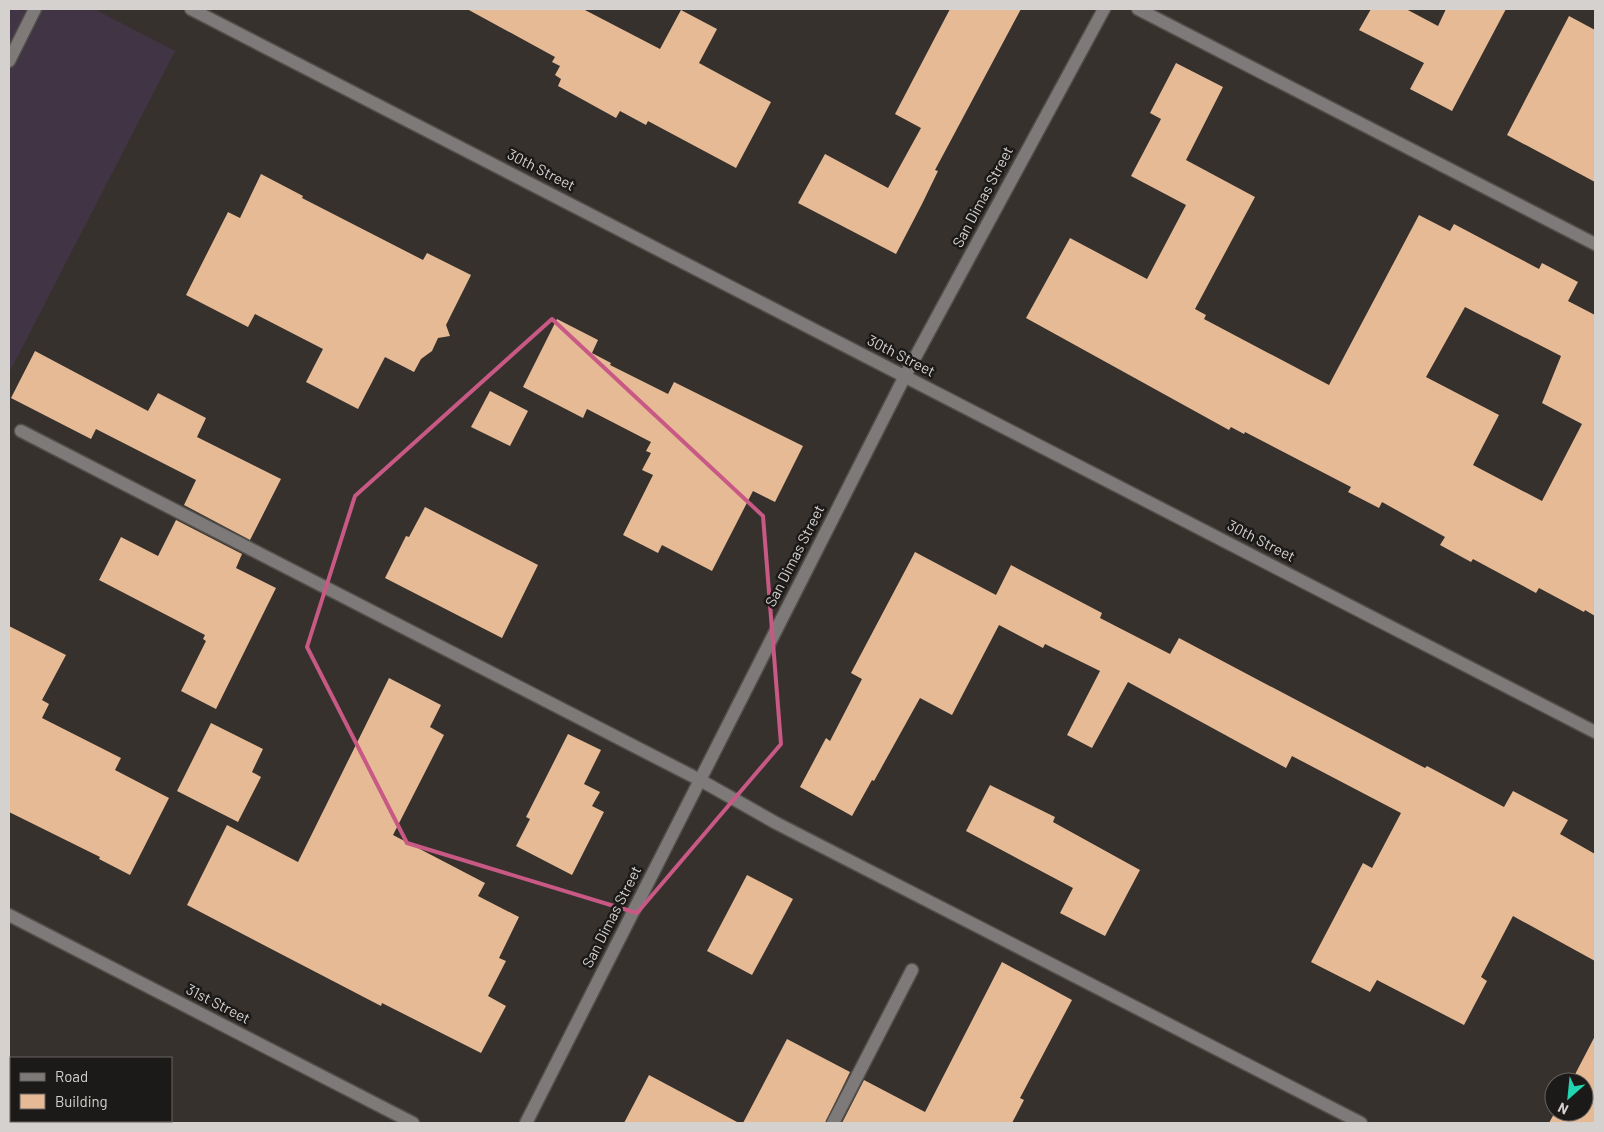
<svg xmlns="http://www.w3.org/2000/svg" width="1604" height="1132" viewBox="0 0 1604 1132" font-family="Barlow,sans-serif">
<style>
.industrial{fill:#413545}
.building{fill:#e7ba96;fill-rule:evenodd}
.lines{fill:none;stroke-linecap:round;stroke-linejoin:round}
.minor-casing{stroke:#524e4a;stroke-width:15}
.minor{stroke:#7e7a79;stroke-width:12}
.marked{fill:none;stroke:#c85984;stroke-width:4;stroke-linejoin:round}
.labels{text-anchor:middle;stroke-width:5;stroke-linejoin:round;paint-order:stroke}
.street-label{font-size:15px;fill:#d4d1cf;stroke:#1c1a18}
</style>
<rect width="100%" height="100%" fill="#36312d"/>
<!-- industrial -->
<path class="industrial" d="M9,9H94L175,51L9,373Z"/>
<!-- building -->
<g class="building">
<path d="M467,9H583L660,49L681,10L717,29L699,63L771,102L736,168L648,121L646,125L620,111L616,118L558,86L561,79L555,75L560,66L552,62L555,57Z"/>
<path d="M950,9H1021L935,170L938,171L922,204L896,254L798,203L825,154L888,188L921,128L895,114Z"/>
<path d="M1371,9H1406L1438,26L1446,9H1506L1452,111L1410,89L1424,63L1359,30Z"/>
<path d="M1569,16L1595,30V182L1507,135Z"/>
<path d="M1176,63L1223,87L1186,160L1255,197L1195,309L1206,315L1204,319L1329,385L1419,215L1450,231L1454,224L1539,269L1542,263L1578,282L1568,301L1595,315V616L1585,610L1584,612L1539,588L1536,593L1473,559L1471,562L1440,545L1445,537L1382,502L1379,508L1348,492L1351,487L1245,432L1244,434L1231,427L1229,430L1026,318L1070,238L1147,279L1186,205L1131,176L1161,119L1150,113ZM1465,307L1561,356L1542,403L1582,424L1542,501L1473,465L1499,415L1426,377Z"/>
<path d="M261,174L303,196L302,198L423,260L427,253L471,275L446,325L450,336L438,338L432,351L421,359L414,372L385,357L358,409L306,382L323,349L255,314L248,327L186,295L228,212L240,218Z"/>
<path d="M557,319L598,340L592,353L611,363L610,365L668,394L674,382L803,446L775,502L753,491L712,571L662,545L658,553L623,535L653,475L642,470L651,453L646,451L651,442L587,409L583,418L523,387Z"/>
<path d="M35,351L148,411L158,393L206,418L197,437L281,479L250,540L184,505L196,480L96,429L91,439L11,398Z"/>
<path d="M490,391L528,411L510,446L471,427Z"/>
<path d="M425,507L538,565L502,638L385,578L406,536L409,537Z"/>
<path d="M176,520L242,554L236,568L276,588L216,709L181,691L206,641L203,639L205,635L99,580L121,537L158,556Z"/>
<path d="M915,552L996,595L1011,565L1102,613L1100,618L1170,654L1179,638L1425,768L1427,766L1504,807L1513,791L1568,820L1560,834L1595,854V961L1513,916L1481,977L1487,981L1464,1025L1377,980L1370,992L1311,962L1363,863L1372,868L1401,813L1292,756L1286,768L1128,682L1092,748L1067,735L1100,671L1045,644L1043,648L999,625L952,715L920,698L874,781L872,780L852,816L800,787L826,738L830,741L862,679L851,673Z"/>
<path d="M9,626L66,655L42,700L49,704L42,718L121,758L115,770L169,798L130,875L99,859L100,857L9,812Z"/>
<path d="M389,678L441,705L430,727L444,735L393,835L485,883L478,896L519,917L499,958L506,961L488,996L506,1006L481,1053L382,1003L381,1006L187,905L227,825L298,862Z"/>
<path d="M211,723L263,749L252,772L261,777L238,822L177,791Z"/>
<path d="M568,734L601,750L584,784L600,792L592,806L604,812L572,875L516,846L530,819L526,817Z"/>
<path d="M990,785L1055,817L1053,822L1140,870L1105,936L1060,913L1073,888L966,831Z"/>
<path d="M747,875L793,899L752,975L707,951Z"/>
<path d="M1002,962L1072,1000L1020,1098L1024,1100L1012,1123H842L864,1080L925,1112Z"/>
<path d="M1595,1036V1123H1549L1555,1112H1584V1082H1571Z"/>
<path d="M787,1039L850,1072L825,1123H743Z"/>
<path d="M649,1075L739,1123H624Z"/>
</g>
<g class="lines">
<!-- minor casing -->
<g class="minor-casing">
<g id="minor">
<path d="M191,9L1595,732"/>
<path d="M1138,9L1595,244"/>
<path d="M9,61L35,9"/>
<path d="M21,431L700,780L776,823L1361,1123"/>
<path d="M9,915L413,1123"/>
<path d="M526,1123L905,376L1104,9"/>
<path d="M833,1123L912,970"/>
</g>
</g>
<!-- minor -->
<use href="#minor" class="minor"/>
</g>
<!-- marked area -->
<path class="marked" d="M552,319L763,516L781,744L637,913L407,843L307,647L355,496Z"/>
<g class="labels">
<!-- street labels -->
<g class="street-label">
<text transform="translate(541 170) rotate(27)" y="5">30th Street</text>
<text transform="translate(983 197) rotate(-62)" y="5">San Dimas Street</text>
<text transform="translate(901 356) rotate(27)" y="5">30th Street</text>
<text transform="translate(1261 541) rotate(27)" y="5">30th Street</text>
<text transform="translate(795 556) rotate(-63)" y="5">San Dimas Street</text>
<text transform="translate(612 917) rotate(-63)" y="5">San Dimas Street</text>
<text transform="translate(218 1004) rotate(27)" y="5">31st Street</text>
</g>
</g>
<!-- border -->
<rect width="1604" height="1132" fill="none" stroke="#d4d1cf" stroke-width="20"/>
<!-- legend -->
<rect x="10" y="1057" width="162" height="65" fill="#1c1a18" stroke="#666361"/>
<rect x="20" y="1073" width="25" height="8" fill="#7e7a79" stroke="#666361"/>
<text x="55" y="1082" font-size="15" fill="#d4d1cf">Road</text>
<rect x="20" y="1094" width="25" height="15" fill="#e7ba96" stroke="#666361"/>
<text x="55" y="1107" font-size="15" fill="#d4d1cf">Building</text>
<!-- north arrow -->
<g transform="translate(1569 1097) rotate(207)"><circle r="24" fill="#1c1a18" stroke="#666361"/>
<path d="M0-4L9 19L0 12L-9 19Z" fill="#21d5b0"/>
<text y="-8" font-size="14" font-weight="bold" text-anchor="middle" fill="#d4d1cf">N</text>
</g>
</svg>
